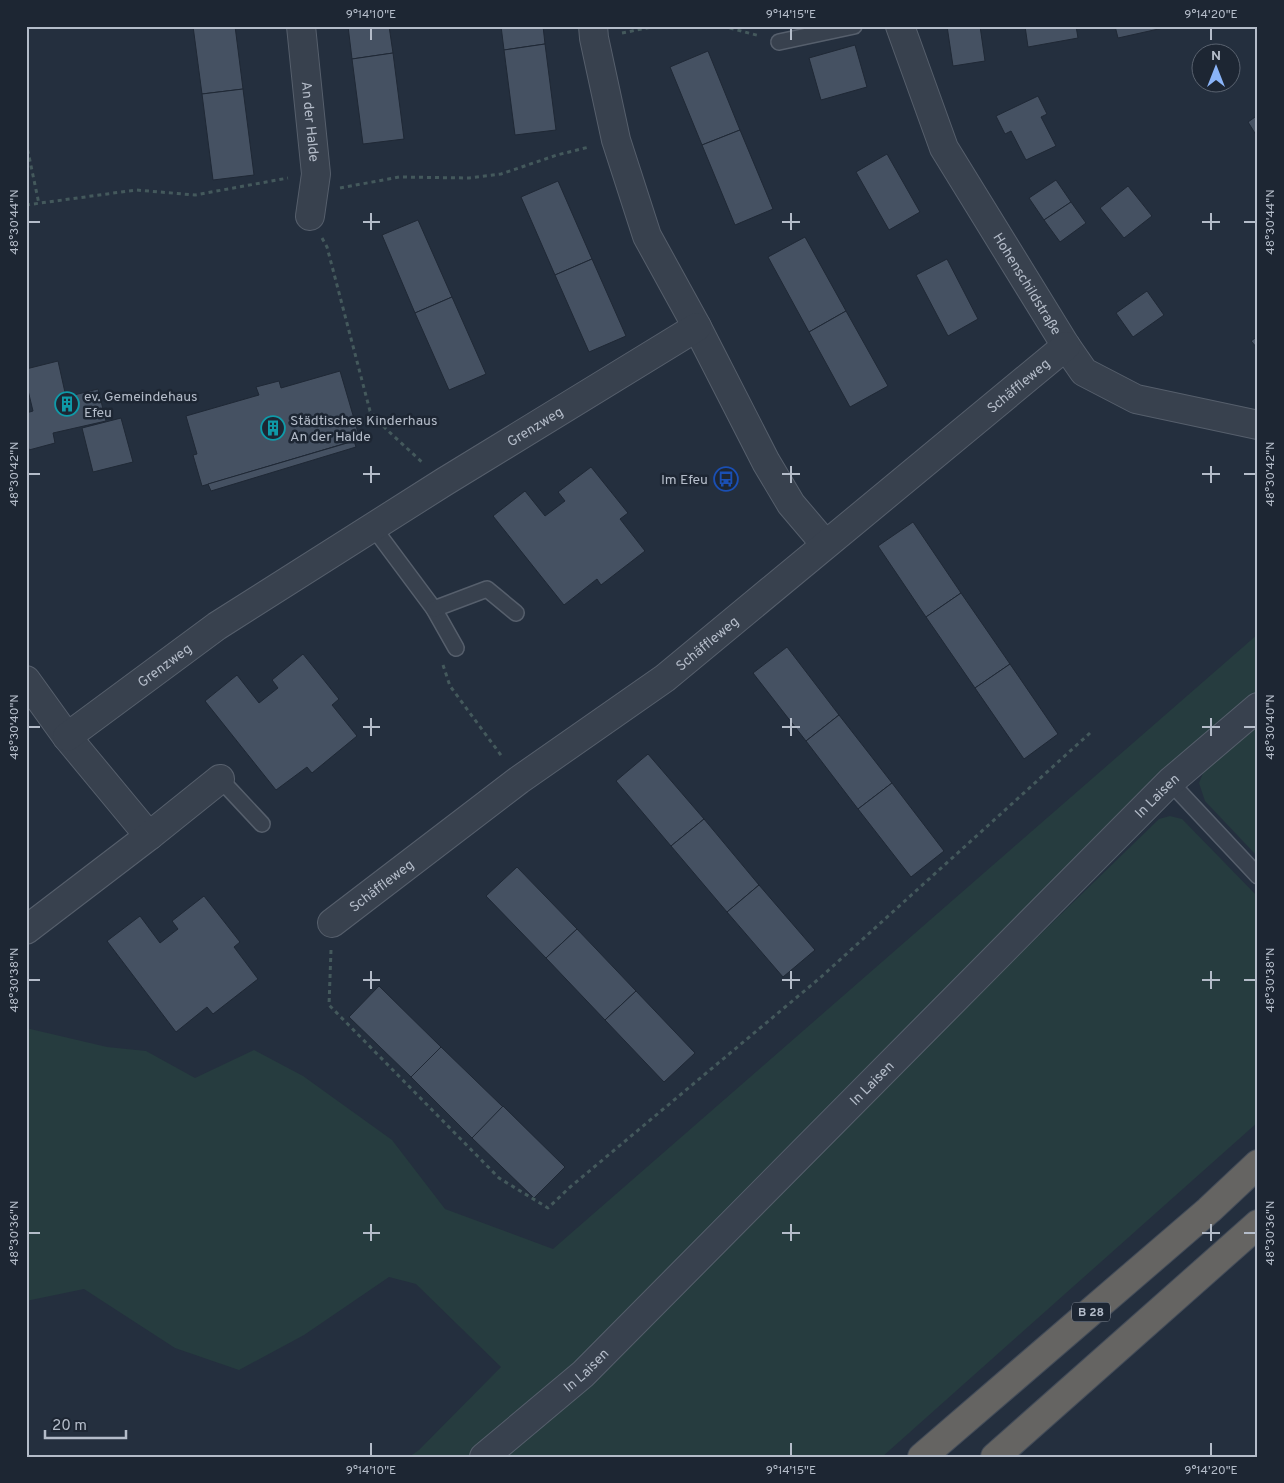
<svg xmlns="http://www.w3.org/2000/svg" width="1284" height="1483" viewBox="0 0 1284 1483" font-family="Overpass,sans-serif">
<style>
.green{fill:#263c3f}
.building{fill:#455162;stroke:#1f2835}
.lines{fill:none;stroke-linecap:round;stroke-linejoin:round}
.service-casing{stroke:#565f6c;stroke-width:18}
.minor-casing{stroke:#565f6c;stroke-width:30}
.trunk-casing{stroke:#434c59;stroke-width:30}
.path{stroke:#44595c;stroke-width:3;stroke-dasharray:4 4;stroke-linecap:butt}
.service{stroke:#38414e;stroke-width:15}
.minor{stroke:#38414e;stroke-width:28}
.trunk{stroke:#656462;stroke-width:28}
.ticks{fill:none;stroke:#b4bcc9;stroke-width:2}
.labels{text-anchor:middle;stroke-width:5;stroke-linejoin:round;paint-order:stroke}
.shield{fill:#1d2633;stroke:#878f9c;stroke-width:1}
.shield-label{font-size:12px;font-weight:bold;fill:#b4bcc9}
.street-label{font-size:14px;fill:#b4bcc9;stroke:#1d2633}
.poi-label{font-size:14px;fill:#b4bcc9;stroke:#1d2633;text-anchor:start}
.neatline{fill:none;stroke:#b4bcc9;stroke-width:2}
.ticks-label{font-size:12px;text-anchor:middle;fill:#b4bcc9}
</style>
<rect width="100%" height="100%" fill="#242f3e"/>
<!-- green -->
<g class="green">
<path d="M1258,634V690L576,1364L468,1457H409L419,1450L501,1367L416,1284L389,1277L304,1335L239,1370L175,1348L84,1289L26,1301V1028L107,1047L146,1051L195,1078L254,1050L303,1076L392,1140L445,1209L553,1249Z"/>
<path d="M1258,717V857L1205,801L1199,783L1205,768Z"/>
<path d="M1170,816L1182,819L1258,897V1122L882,1457H501L1159,819Z"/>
</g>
<!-- building -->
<g class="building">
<path d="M193,26H235L243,89L202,94Z"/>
<path d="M348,26H389L393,53L352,59Z"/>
<path d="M501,26H543L545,44L504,50Z"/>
<path d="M947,26H980L985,61L953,66Z"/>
<path d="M1025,26H1076L1078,38L1028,47Z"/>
<path d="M1115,26H1162L1163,28L1118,38Z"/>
<path d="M545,44L556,130L515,135L504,50Z"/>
<path d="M855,45L867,87L821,100L809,58Z"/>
<path d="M708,51L740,130L702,145L670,67Z"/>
<path d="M393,53L404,139L363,144L352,59Z"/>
<path d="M243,89L254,175L213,180L202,94Z"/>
<path d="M1038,96L1047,114L1041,117L1056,146L1026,160L1011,131L1005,134L996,116Z"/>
<path d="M1258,115V138L1248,122Z"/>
<path d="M740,130L773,209L735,225L702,145Z"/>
<path d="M887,154L920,212L889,230L856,172Z"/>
<path d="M1056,180L1071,202L1044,220L1029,198Z"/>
<path d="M558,181L592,259L555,275L521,197Z"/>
<path d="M1128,186L1152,216L1124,238L1100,208Z"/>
<path d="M1071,202L1086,223L1060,242L1044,220Z"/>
<path d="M418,220L452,297L415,313L382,235Z"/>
<path d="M805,237L846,311L809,332L768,257Z"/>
<path d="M592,259L626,336L589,352L555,275Z"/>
<path d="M947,259L978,319L948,336L916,275Z"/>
<path d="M1147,291L1164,315L1133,337L1116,313Z"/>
<path d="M452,297L486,374L449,390L415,313Z"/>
<path d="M846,311L888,386L850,407L809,332Z"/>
<path d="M1258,336V349L1251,341Z"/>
<path d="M58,361L66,397L98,389L106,421L53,433L55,443L29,450L26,436V413L33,411L26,382V369Z"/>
<path d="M340,371L360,439L202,486L193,455L197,454L186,416L259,395L256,387L279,381L281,388Z"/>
<path d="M121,418L133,462L93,472L82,428Z"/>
<path d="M354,441L356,447L211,491L208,484Z"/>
<path d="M591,467L628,513L620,519L645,551L601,585L597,579L564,605L493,516L525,491L545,516L565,501L558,492Z"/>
<path d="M913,522L961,593L926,617L878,546Z"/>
<path d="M961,593L1010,664L975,688L926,617Z"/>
<path d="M787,647L839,715L806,741L753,673Z"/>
<path d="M303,654L339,699L332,705L357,736L312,773L307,767L276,790L205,701L237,675L259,703L278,688L272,680Z"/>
<path d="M1010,664L1058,734L1024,759L975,688Z"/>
<path d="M839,715L892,783L858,809L806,741Z"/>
<path d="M648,754L704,819L671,846L616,781Z"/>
<path d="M892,783L944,851L911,877L858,809Z"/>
<path d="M704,819L759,885L727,912L671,846Z"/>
<path d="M517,867L577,929L546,958L486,896Z"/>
<path d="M759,885L815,950L783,977L727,912Z"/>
<path d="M204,896L240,942L234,947L258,979L213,1014L207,1007L176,1032L107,941L140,916L160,943L178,929L172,921Z"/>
<path d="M577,929L636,991L605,1020L546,958Z"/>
<path d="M379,986L441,1047L411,1077L349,1017Z"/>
<path d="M636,991L695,1053L664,1082L605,1020Z"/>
<path d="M441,1047L503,1107L472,1138L411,1077Z"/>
<path d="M503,1106L565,1167L534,1198L472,1138Z"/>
</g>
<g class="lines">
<!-- service casing -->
<g class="service-casing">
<g id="service">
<path d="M779,42L854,26"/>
<path d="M373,527L434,609L456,648"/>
<path d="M434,609L487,589L516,613"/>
<path d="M220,779L262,824"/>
<path d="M1170,782L1258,876"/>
</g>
</g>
<!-- minor casing -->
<g class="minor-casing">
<g id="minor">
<path id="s1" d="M301,26L316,174L310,216"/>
<path d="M593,26L594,38L616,140L647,236L697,327L766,462L791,504L825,544"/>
<path id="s2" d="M900,26L944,148L1066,346L1084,372L1136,399L1258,425"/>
<path d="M26,680L67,737L149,836"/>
<path id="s3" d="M67,737L217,626L444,482L697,327"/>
<path id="s4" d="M332,923L519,780L665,678L1066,346"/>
<path d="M26,930L149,836L220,779"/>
<path id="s5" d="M484,1457L583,1374L1170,782L1258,707"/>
</g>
</g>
<!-- trunk casing -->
<g class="trunk-casing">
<g id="trunk">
<path d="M922,1457L1209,1210L1258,1164"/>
<path d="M995,1457L1258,1224"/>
</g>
</g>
<!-- path -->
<g class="path">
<path d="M722,26L760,36"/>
<path d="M622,33L657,26"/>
<path d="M26,142L39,204"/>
<path d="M340,188L399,177L469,178L501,174L557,155L589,147"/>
<path d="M26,205L136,190L195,195L288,178"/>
<path d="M322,238L327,247L370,411L386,429L423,463"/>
<path d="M443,665L450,686L503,758"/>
<path d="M331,950L329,1005L499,1178L548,1208L569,1188L821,977L1090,733"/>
</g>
<!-- service -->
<use href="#service" class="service"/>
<!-- minor -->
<use href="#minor" class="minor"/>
<!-- trunk -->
<use href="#trunk" class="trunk"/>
</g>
<!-- ticks -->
<path class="ticks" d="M371,28V40M791,28V40M1211,28V40M371,213V230M791,213V230M1211,213V230M28,222H40M363,222H380M782,222H800M1202,222H1220M1244,222H1256M371,466V483M791,466V483M1211,466V483M28,474H40M363,474H380M782,474H800M1202,474H1220M1244,474H1256M371,718V736M791,718V736M1211,718V736M28,727H40M363,727H380M782,727H800M1202,727H1220M1244,727H1256M371,971V989M791,971V989M1211,971V989M28,980H40M363,980H380M782,980H800M1202,980H1220M1244,980H1256M371,1224V1241M791,1224V1241M1211,1224V1241M28,1233H40M363,1233H380M782,1233H800M1202,1233H1220M1244,1233H1256M371,1443V1456M791,1443V1456M1211,1443V1456"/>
<!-- icons -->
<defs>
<g id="building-ring" transform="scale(1.25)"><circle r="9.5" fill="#1d2633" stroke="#0f9aa8" stroke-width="1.5"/><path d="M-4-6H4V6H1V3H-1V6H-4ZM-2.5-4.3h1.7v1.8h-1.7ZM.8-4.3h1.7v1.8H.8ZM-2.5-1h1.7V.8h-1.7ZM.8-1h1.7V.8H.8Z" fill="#0f9aa8"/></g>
<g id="bus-ring" transform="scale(1.25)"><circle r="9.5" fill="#1d2633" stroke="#1a4fb4" stroke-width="1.5"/><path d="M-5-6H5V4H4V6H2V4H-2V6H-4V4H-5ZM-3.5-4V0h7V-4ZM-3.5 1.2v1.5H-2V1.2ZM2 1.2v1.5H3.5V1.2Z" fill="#1a4fb4"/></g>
</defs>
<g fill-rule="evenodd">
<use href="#building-ring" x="67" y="404"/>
<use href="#building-ring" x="273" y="428"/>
<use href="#bus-ring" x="726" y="479"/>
</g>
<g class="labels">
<!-- shield labels -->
<rect class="shield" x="1072" y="1302.5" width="38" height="19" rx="4"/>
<g class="shield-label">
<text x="1091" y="1316">B 28</text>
</g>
<!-- street labels -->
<g class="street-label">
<text dy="5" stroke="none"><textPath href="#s1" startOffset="96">An der Halde</textPath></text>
<text dy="5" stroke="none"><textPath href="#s2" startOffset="289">Hohenschildstraße</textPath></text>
<text dy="5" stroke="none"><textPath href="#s4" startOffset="872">Schäffleweg</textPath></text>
<text dy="5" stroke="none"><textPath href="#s3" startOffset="562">Grenzweg</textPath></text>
<text dy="5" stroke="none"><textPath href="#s4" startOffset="468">Schäffleweg</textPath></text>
<text dy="5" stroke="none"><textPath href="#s3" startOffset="121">Grenzweg</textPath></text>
<text dy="5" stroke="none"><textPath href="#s5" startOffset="944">In Laisen</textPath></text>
<text dy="5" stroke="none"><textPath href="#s4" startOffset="62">Schäffleweg</textPath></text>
<text dy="5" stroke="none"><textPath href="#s5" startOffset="539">In Laisen</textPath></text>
<text dy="5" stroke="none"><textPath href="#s5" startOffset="134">In Laisen</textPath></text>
</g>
<!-- poi labels -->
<g class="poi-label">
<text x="84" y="401">ev. Gemeindehaus<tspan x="84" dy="16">Efeu</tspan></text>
<text x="290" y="425">Städtisches Kinderhaus<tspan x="290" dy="16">An der Halde</tspan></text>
<text x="708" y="484" text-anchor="end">Im Efeu</text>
</g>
</g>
<!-- border -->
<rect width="1284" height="1483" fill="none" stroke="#1d2633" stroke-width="55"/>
<!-- north arrow -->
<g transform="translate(1216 68)"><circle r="24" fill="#1d2633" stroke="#59626f"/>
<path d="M0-4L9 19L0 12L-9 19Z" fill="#8ab4f8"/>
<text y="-8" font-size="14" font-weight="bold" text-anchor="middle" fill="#b4bcc9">N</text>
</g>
<!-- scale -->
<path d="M45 1430v8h81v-8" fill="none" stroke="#b4bcc9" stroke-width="2.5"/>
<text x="52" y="1430" font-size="15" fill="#b4bcc9" stroke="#1d2633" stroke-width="4" paint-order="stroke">20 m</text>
<rect x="28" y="28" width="1228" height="1428" class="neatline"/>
<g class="ticks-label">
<text x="371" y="18">9°14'10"E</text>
<text x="791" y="18">9°14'15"E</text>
<text x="1211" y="18">9°14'20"E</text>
<text transform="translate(14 222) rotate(-90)" y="4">48°30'44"N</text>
<text transform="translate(1270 222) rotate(-90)" y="4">48°30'44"N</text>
<text transform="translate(14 474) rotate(-90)" y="4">48°30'42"N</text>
<text transform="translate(1270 474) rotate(-90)" y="4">48°30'42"N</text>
<text transform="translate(14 727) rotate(-90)" y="4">48°30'40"N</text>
<text transform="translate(1270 727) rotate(-90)" y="4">48°30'40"N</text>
<text transform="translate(14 980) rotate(-90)" y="4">48°30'38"N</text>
<text transform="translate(1270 980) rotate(-90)" y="4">48°30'38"N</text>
<text transform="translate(14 1233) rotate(-90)" y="4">48°30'36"N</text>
<text transform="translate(1270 1233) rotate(-90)" y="4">48°30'36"N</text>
<text x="371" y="1474">9°14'10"E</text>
<text x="791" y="1474">9°14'15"E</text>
<text x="1211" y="1474">9°14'20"E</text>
</g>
</svg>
